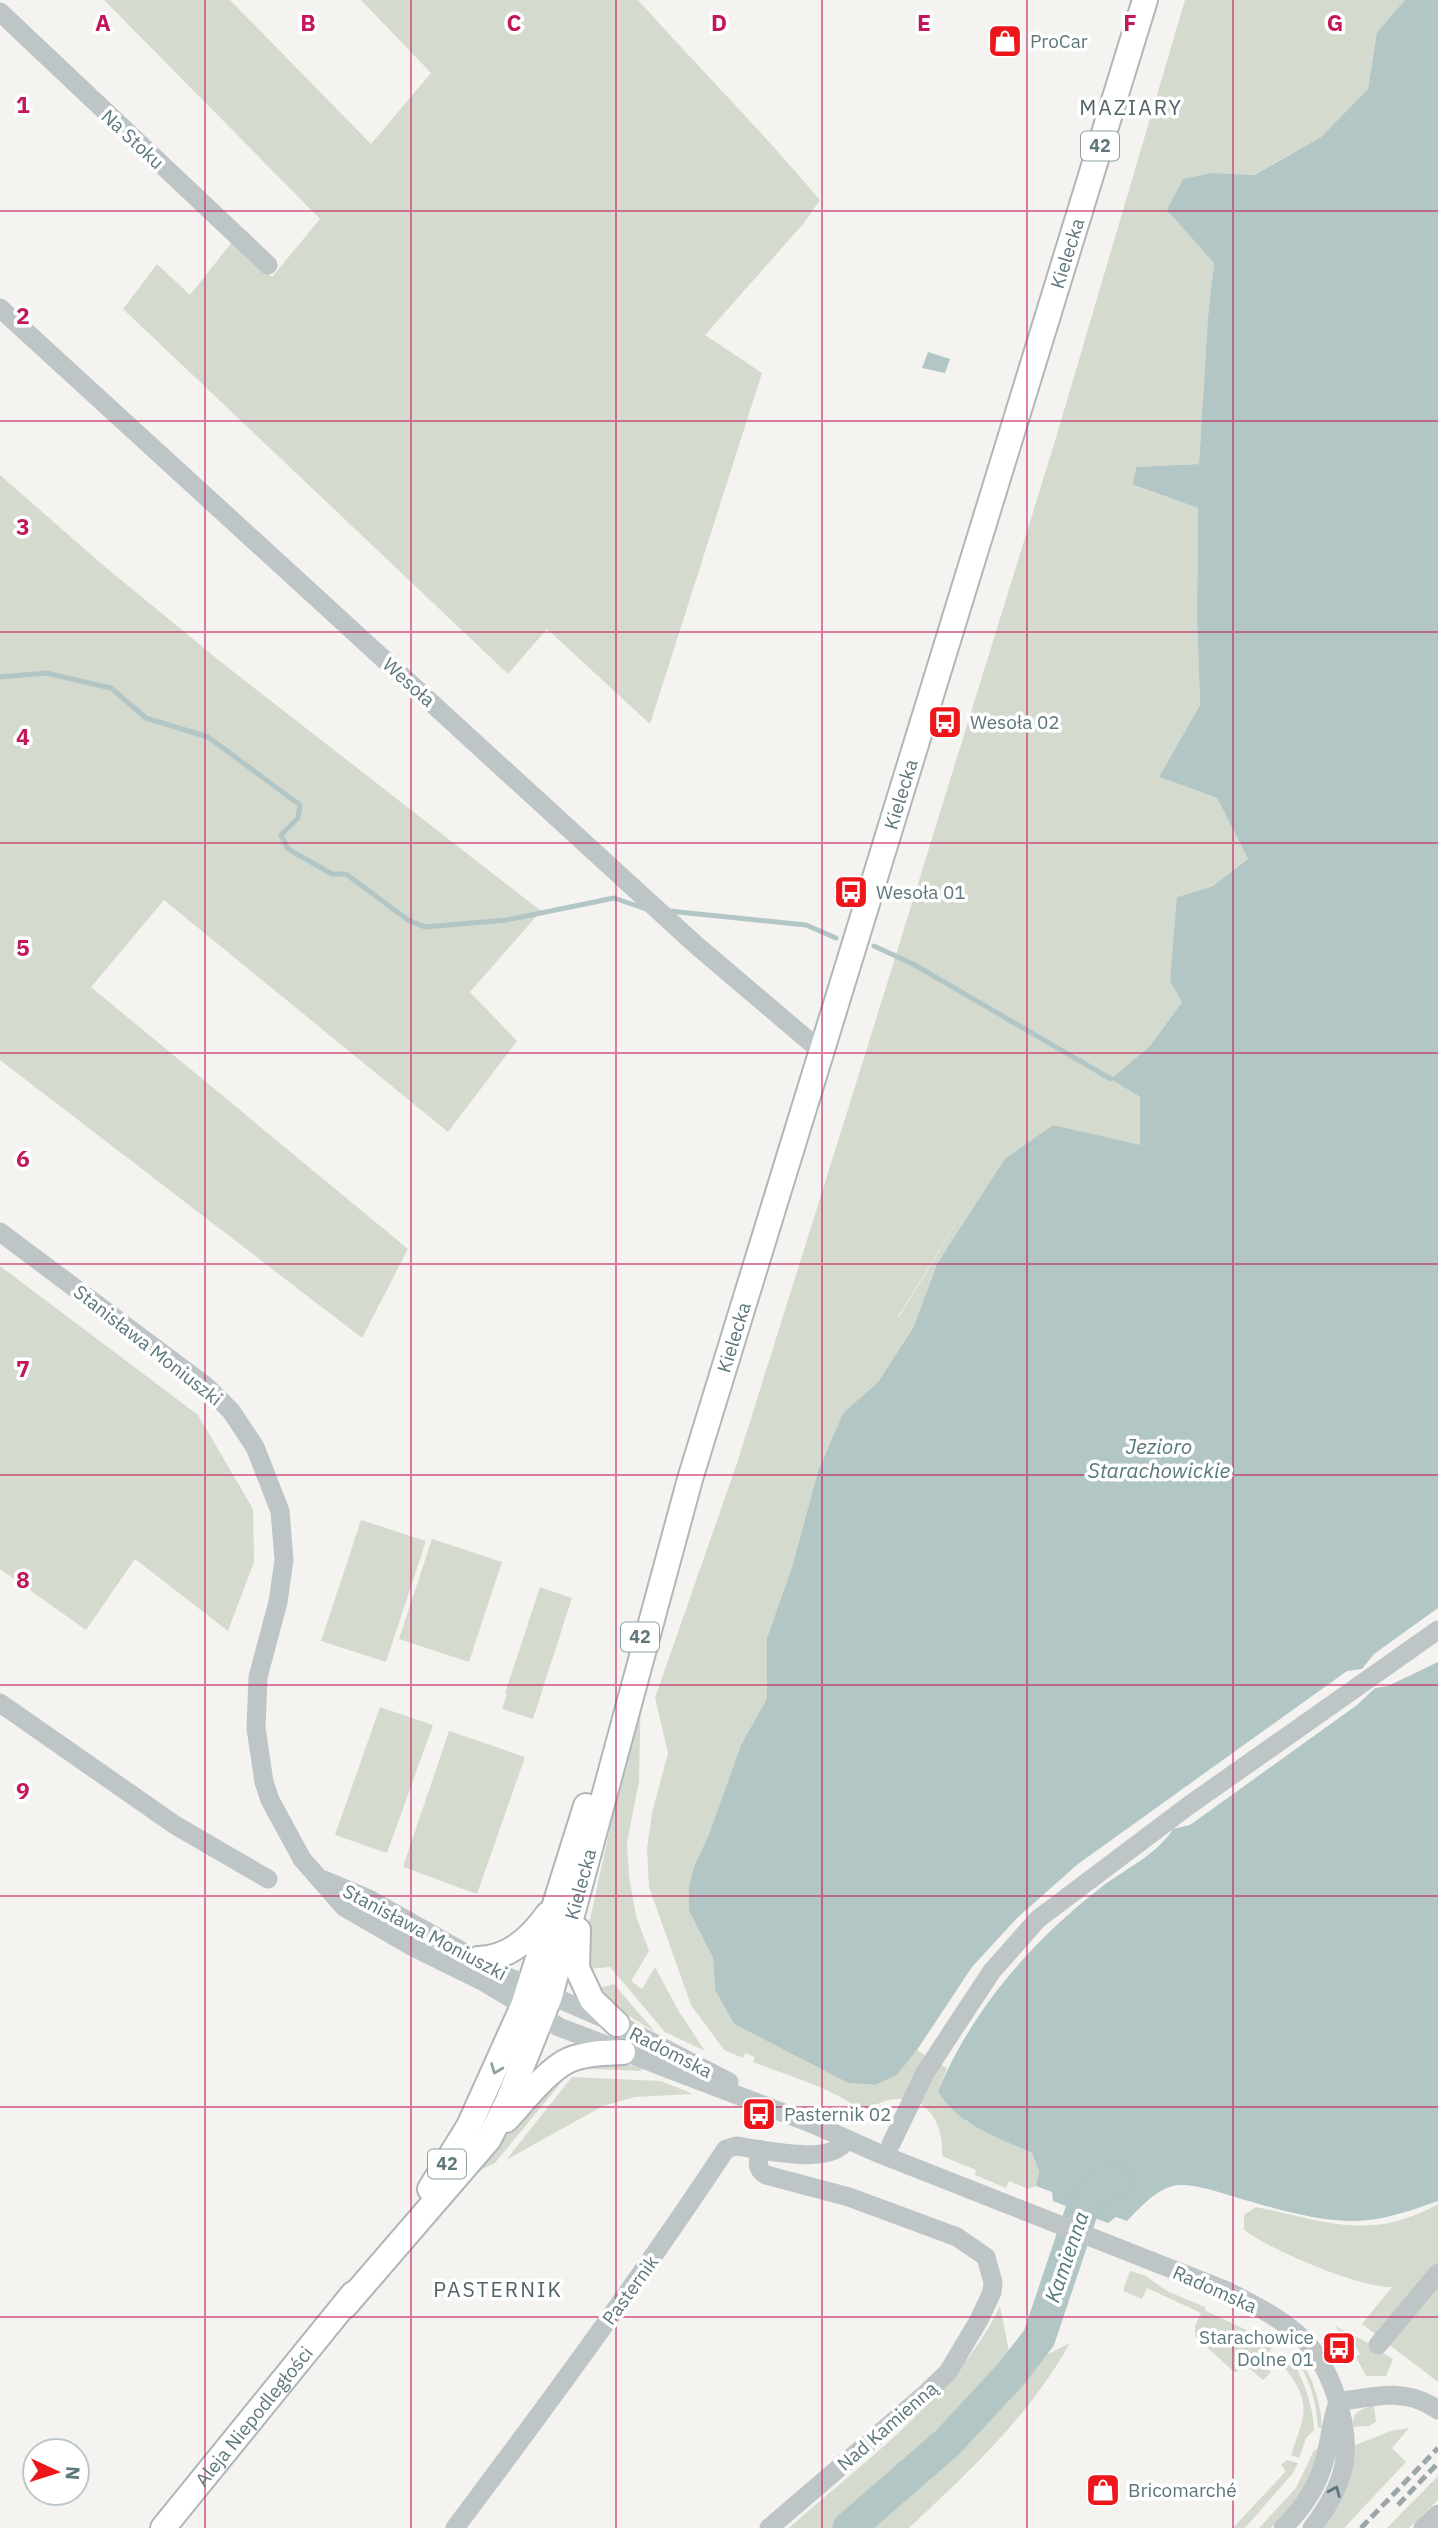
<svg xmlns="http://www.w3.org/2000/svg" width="1438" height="2528" viewBox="0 0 1438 2528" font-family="'IBM Plex Sans',sans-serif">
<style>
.green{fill:#d5dacf;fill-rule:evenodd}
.water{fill:#b2c6c6}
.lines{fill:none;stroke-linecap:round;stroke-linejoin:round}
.stream{stroke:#b2c6c6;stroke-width:5}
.river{stroke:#b2c6c6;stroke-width:33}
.major-casing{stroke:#afb7b9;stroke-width:28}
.minor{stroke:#bec5c7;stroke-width:19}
.major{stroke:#fff;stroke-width:24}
.rail{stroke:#9ba6a9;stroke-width:5;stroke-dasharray:10 5;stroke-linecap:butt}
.oneway{stroke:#8ea0a4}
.oneway2{stroke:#5d777d}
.grid{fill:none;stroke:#c2185b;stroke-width:2;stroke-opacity:0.55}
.labels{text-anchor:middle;stroke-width:7;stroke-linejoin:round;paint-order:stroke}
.shield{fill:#fff;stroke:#8ea0a4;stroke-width:2}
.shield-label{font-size:18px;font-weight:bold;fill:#5d777d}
.poi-label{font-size:19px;fill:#5d777d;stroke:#fff;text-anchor:start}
.street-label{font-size:19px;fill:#5d777d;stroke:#fff}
.neighbourhood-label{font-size:21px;letter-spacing:2px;fill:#506367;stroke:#fff}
.water-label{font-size:21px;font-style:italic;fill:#587979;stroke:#fff}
.grid-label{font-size:23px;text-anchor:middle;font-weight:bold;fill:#c2185b;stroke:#fff;stroke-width:7;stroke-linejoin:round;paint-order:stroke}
</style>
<rect width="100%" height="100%" fill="#f4f3f0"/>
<!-- green -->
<g class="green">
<path d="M104,0H230L371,144L431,73L361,0H638C698,67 762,131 820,200L803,224L705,335L762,373L650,724L547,629L508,674L123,309L157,264L190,295L232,242L272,277L320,219Z"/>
<path d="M1185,0H1405L1377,32L1368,89L1321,137L1253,175L1213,173L1214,263L1208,316L1199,464L1136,467L1134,486L1198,508L1197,617L1200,705L1159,777L1217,798L1248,859L1213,886L1177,897L1182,1002L1150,1046L1112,1079L1140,1097V1146L1053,1125L937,1264L913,1328L878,1382L843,1413L818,1471L792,1567L767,1638V1698L741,1745L709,1834L694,1867L689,1911L713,1958L715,1990L734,2024L848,2083L874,2085L897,2075L917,2050L947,2068L938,2091L967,2122L1032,2153L1039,2171L1036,2186L1028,2189L1009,2181L1006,2188L975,2175L976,2170L942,2156C945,2106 906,2082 864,2112C831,2087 791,2077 753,2062L755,2057L745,2053L743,2058L724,2050L691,2005L649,1887L647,1848L652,1813L668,1753L655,1698L737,1463L864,1058L1055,441ZM976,1190L899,1317H898Z"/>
<path d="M0,475L104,566L221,662L541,911L470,992L517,1041L448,1132L164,900L91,987L408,1249L362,1338L0,1060Z"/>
<path d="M0,1266L198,1415L253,1509L254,1562L228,1631L135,1559L86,1630L0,1569Z"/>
<path d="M361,1520L426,1541L386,1662L321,1641Z"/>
<path d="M432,1539L502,1562L469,1662L399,1639Z"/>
<path d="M540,1587L572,1598L533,1719L502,1709L507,1694L505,1693Z"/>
<path d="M641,1687L639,1781L627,1843L629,1876L636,1916L649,1951L631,1981L642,1989L655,1967L678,2010L705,2051L665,2032L610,1967L589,1969L587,1933Z"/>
<path d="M380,1707L433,1725L387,1853L335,1835Z"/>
<path d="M449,1731L525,1757L477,1894L403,1867Z"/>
<path d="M614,1984L655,2032L611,2005L596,1989Z"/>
<path d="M604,2060L642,2068L641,2071L575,2068Z"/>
<path d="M557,2077L561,2081L560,2084L495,2163L474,2173Z"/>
<path d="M572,2077L661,2081L693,2094L635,2097L603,2106L506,2160Z"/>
<path d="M1438,2204V2382L1362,2324L1392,2287C1359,2288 1271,2250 1244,2230V2215L1256,2207C1324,2221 1372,2242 1438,2204Z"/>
<path d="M1130,2271L1144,2275L1167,2291L1205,2307L1206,2311L1274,2343L1263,2364L1271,2372L1263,2380L1244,2364L1235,2373L1195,2336V2326L1201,2313L1147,2288L1142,2299L1123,2291Z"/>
<path d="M1000,2306L1013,2372L1070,2343C1030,2415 969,2472 909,2528H789C859,2466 960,2392 1000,2306Z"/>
<path d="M1335,2326L1368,2343L1393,2359L1386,2376H1366L1356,2357L1360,2354L1351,2339L1346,2341Z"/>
<path d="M1292,2359C1304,2382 1313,2404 1314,2430L1306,2438L1299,2458L1291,2455C1306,2412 1312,2404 1283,2365Z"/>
<path d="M1296,2359L1303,2362C1314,2384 1321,2403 1322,2428H1318C1316,2402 1311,2381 1296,2359Z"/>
<path d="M1374,2405L1376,2422L1369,2426L1353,2427C1352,2411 1361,2409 1374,2405Z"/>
<path d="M1409,2428L1392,2448L1406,2462L1344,2528H1323L1353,2446L1391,2431Z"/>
<path d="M1320,2446C1312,2480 1295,2502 1271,2528H1259L1296,2488L1313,2452Z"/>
<path d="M1287,2460L1298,2463L1293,2473L1245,2528H1233L1286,2471L1281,2465Z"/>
<path d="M1438,2476V2500L1409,2528H1387Z"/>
</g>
<!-- water -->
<g class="water">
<path d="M1405,0H1438V1608L1374,1654L1362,1669L1347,1671L1078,1864L1017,1918L972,1967L917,2050L897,2075L875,2085L848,2083L734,2024L715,1990L713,1958L689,1911V1886L694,1867L709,1834L741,1745L767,1698V1638L792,1567L818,1471L843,1413L878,1382L913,1328L937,1264L1005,1159L1053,1125L1140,1145V1097L1111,1079L1150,1046L1182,1002L1170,981L1177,897L1213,886L1248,859L1217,798L1159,777L1200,705L1197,617L1198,508L1133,485L1136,467L1199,464L1208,316L1214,263L1167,210L1183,179L1213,173L1254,175L1321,137L1368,89L1377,32Z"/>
<path d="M928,352L950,359L945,373L922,368Z"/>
<path d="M1438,1662V2201C1410,2211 1379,2222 1350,2221C1318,2221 1276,2209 1245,2200C1228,2195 1190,2181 1173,2186C1154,2191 1140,2208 1127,2221L1116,2217L1108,2223L1086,2215V2209L1080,2206L1076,2210L1053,2201L1052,2192L1036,2186L1039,2171L1032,2153C998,2137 957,2125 938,2091C972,2010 1031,1942 1099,1889C1124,1869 1156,1856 1173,1829L1190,1825L1357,1705L1375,1688L1388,1686Z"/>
</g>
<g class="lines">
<!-- stream -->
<g class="stream">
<path d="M0,677L46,673L111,688L146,718L208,737L300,805L298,818L281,835L288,849L332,874H346L408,920L425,927L507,920L614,898L649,910"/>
<path d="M669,911L806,925L836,938"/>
<path d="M874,946L913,964L1111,1079"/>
</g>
<!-- river -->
<path class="river" d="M849,2528L948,2442L1012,2373L1039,2338L1083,2207L1099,2185L1116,2181"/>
<!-- major casing -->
<g class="major-casing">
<g id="major">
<path d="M578,1930L577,1968L592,2000L617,2024"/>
<path d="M478,1959C509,1959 531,1938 548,1914"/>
<path d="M506,2120C522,2103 547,2070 569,2060C586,2053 605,2053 623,2052"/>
<path d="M430,2189L469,2126L523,2006L586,1806"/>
<path id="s1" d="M345,2306L489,2139L508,2101L550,1996L690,1479L1145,0"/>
<path id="s2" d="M163,2528L353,2294"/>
</g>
</g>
<!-- minor -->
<g class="minor">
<path d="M0,12L268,265"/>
<path d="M0,308L696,945L822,1052"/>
<path d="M0,1232L206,1386L231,1411L255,1447L280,1511L284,1560L278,1602L258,1677L256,1728L264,1782L270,1800L302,1859L344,1907L413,1947L484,1982L559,2027L810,2123"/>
<path d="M0,1703L175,1825L268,1879"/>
<path d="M324,1880L369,1899L508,1977L617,2024L729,2082"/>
<path d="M800,2118L880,2154L1225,2290C1252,2304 1280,2317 1302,2338C1318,2353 1328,2373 1335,2393C1354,2448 1348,2481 1312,2528"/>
<path d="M891,2144L925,2073L955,2027L992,1971L1038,1919L1188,1806L1438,1630"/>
<path d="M761,2150C758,2161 755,2168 766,2175L849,2197L957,2237L986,2257L993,2282L992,2292L979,2320L948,2372L923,2396L769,2528"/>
<path d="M1378,2345L1438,2273"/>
<path d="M1338,2402C1374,2396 1407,2387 1438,2410"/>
<path d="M455,2528C548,2404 640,2279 726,2149L736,2146C761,2149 833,2167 846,2140"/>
<path d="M1283,2528C1302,2509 1317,2488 1324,2462C1330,2442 1331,2422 1338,2402"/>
<path d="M1423,2528L1438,2514"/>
</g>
<!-- major -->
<use href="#major" class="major"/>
<!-- rail -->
<g class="rail">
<path d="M1398,2505L1438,2463"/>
<path d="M1361,2528L1438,2448"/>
</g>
</g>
<!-- one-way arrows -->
<defs><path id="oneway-chevron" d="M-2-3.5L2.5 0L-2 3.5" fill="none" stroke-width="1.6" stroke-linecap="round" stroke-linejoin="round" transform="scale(1.75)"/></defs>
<use class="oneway" href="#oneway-chevron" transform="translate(496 2069) rotate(111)"/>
<use class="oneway2" href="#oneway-chevron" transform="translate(1335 2491) rotate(-67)"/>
<!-- grid -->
<path class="grid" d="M205,0V2528M411,0V2528M616,0V2528M822,0V2528M1027,0V2528M1233,0V2528M0,211H1438M0,421H1438M0,632H1438M0,843H1438M0,1053H1438M0,1264H1438M0,1475H1438M0,1685H1438M0,1896H1438M0,2107H1438M0,2317H1438"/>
<!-- icons -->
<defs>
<g id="shop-square" transform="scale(1.75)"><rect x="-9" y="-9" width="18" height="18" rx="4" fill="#ed171b" stroke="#fff"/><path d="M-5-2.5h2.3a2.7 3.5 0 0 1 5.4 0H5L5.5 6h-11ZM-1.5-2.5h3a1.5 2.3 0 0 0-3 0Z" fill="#fff"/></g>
<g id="bus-square" transform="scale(1.75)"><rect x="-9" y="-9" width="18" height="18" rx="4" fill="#ed171b" stroke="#fff"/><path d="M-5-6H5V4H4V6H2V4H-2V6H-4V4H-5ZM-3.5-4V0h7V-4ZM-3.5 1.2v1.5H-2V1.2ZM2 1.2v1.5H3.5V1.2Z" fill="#fff"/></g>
</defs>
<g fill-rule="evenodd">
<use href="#shop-square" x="1005" y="41"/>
<use href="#bus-square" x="945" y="722"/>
<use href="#bus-square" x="851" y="892"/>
<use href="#bus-square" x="759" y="2114"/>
<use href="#bus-square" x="1339" y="2348"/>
<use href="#shop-square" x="1103" y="2490"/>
</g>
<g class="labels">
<!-- shield labels -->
<g class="shield">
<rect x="1081" y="131.5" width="38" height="29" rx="5"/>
<rect x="621" y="1622.5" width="38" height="29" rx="5"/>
<rect x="428" y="2149.5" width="38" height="29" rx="5"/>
</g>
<g class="shield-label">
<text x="1100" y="152">42</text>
<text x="640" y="1643">42</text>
<text x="447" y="2170">42</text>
</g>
<!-- poi labels -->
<g class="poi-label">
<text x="1030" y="48">ProCar</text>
<text x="970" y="729">Wesoła 02</text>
<text x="876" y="899">Wesoła 01</text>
<text x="784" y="2121">Pasternik 02</text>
<text x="1314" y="2344" text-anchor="end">Starachowice<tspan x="1314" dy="22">Dolne 01</tspan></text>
<text x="1128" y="2497">Bricomarché</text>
</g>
<!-- street labels -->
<g class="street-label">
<text transform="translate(133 139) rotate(43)" y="7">Na Stoku</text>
<text dy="7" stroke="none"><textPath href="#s1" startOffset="2194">Kielecka</textPath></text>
<text transform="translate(409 682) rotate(42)" y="7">Wesoła</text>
<text dy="7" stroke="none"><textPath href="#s1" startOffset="1628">Kielecka</textPath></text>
<text dy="7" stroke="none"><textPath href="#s1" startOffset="1060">Kielecka</textPath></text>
<text transform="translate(148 1345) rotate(38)" y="7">Stanisława Moniuszki</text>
<text dy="7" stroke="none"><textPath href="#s1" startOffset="492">Kielecka</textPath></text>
<text transform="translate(425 1932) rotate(28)" y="7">Stanisława Moniuszki</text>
<text transform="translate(671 2052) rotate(27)" y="7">Radomska</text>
<text transform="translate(1215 2289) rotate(24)" y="7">Radomska</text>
<text transform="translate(630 2290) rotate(-54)" y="7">Pasternik</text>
<text dy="7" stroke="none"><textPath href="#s2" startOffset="144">Aleja Niepodległości</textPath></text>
<text transform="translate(887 2426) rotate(-41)" y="7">Nad Kamienną</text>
</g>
<!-- neighbourhood labels -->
<g class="neighbourhood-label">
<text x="1131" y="115">MAZIARY</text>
<text x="498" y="2297">PASTERNIK</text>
</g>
<!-- water labels -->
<g class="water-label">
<text x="1159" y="1454">Jezioro<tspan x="1159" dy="24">Starachowickie</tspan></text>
<text transform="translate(1067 2257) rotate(-71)" y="7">Kamienna</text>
</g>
</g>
<g class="grid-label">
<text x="103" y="31">A</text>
<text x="308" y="31">B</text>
<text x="514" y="31">C</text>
<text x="719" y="31">D</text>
<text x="924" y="31">E</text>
<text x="1130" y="31">F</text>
<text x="1335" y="31">G</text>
<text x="23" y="113">1</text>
<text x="23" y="324">2</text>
<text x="23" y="535">3</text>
<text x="23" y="745">4</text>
<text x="23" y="956">5</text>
<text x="23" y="1167">6</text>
<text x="23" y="1377">7</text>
<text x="23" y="1588">8</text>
<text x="23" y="1799">9</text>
</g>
<!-- north arrow -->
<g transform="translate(56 2472) rotate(94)"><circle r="33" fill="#ffffff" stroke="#bec9cb" stroke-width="2"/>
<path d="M0-5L12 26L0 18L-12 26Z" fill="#ed171b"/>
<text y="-10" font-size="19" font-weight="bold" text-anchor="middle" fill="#5d777d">N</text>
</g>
</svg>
